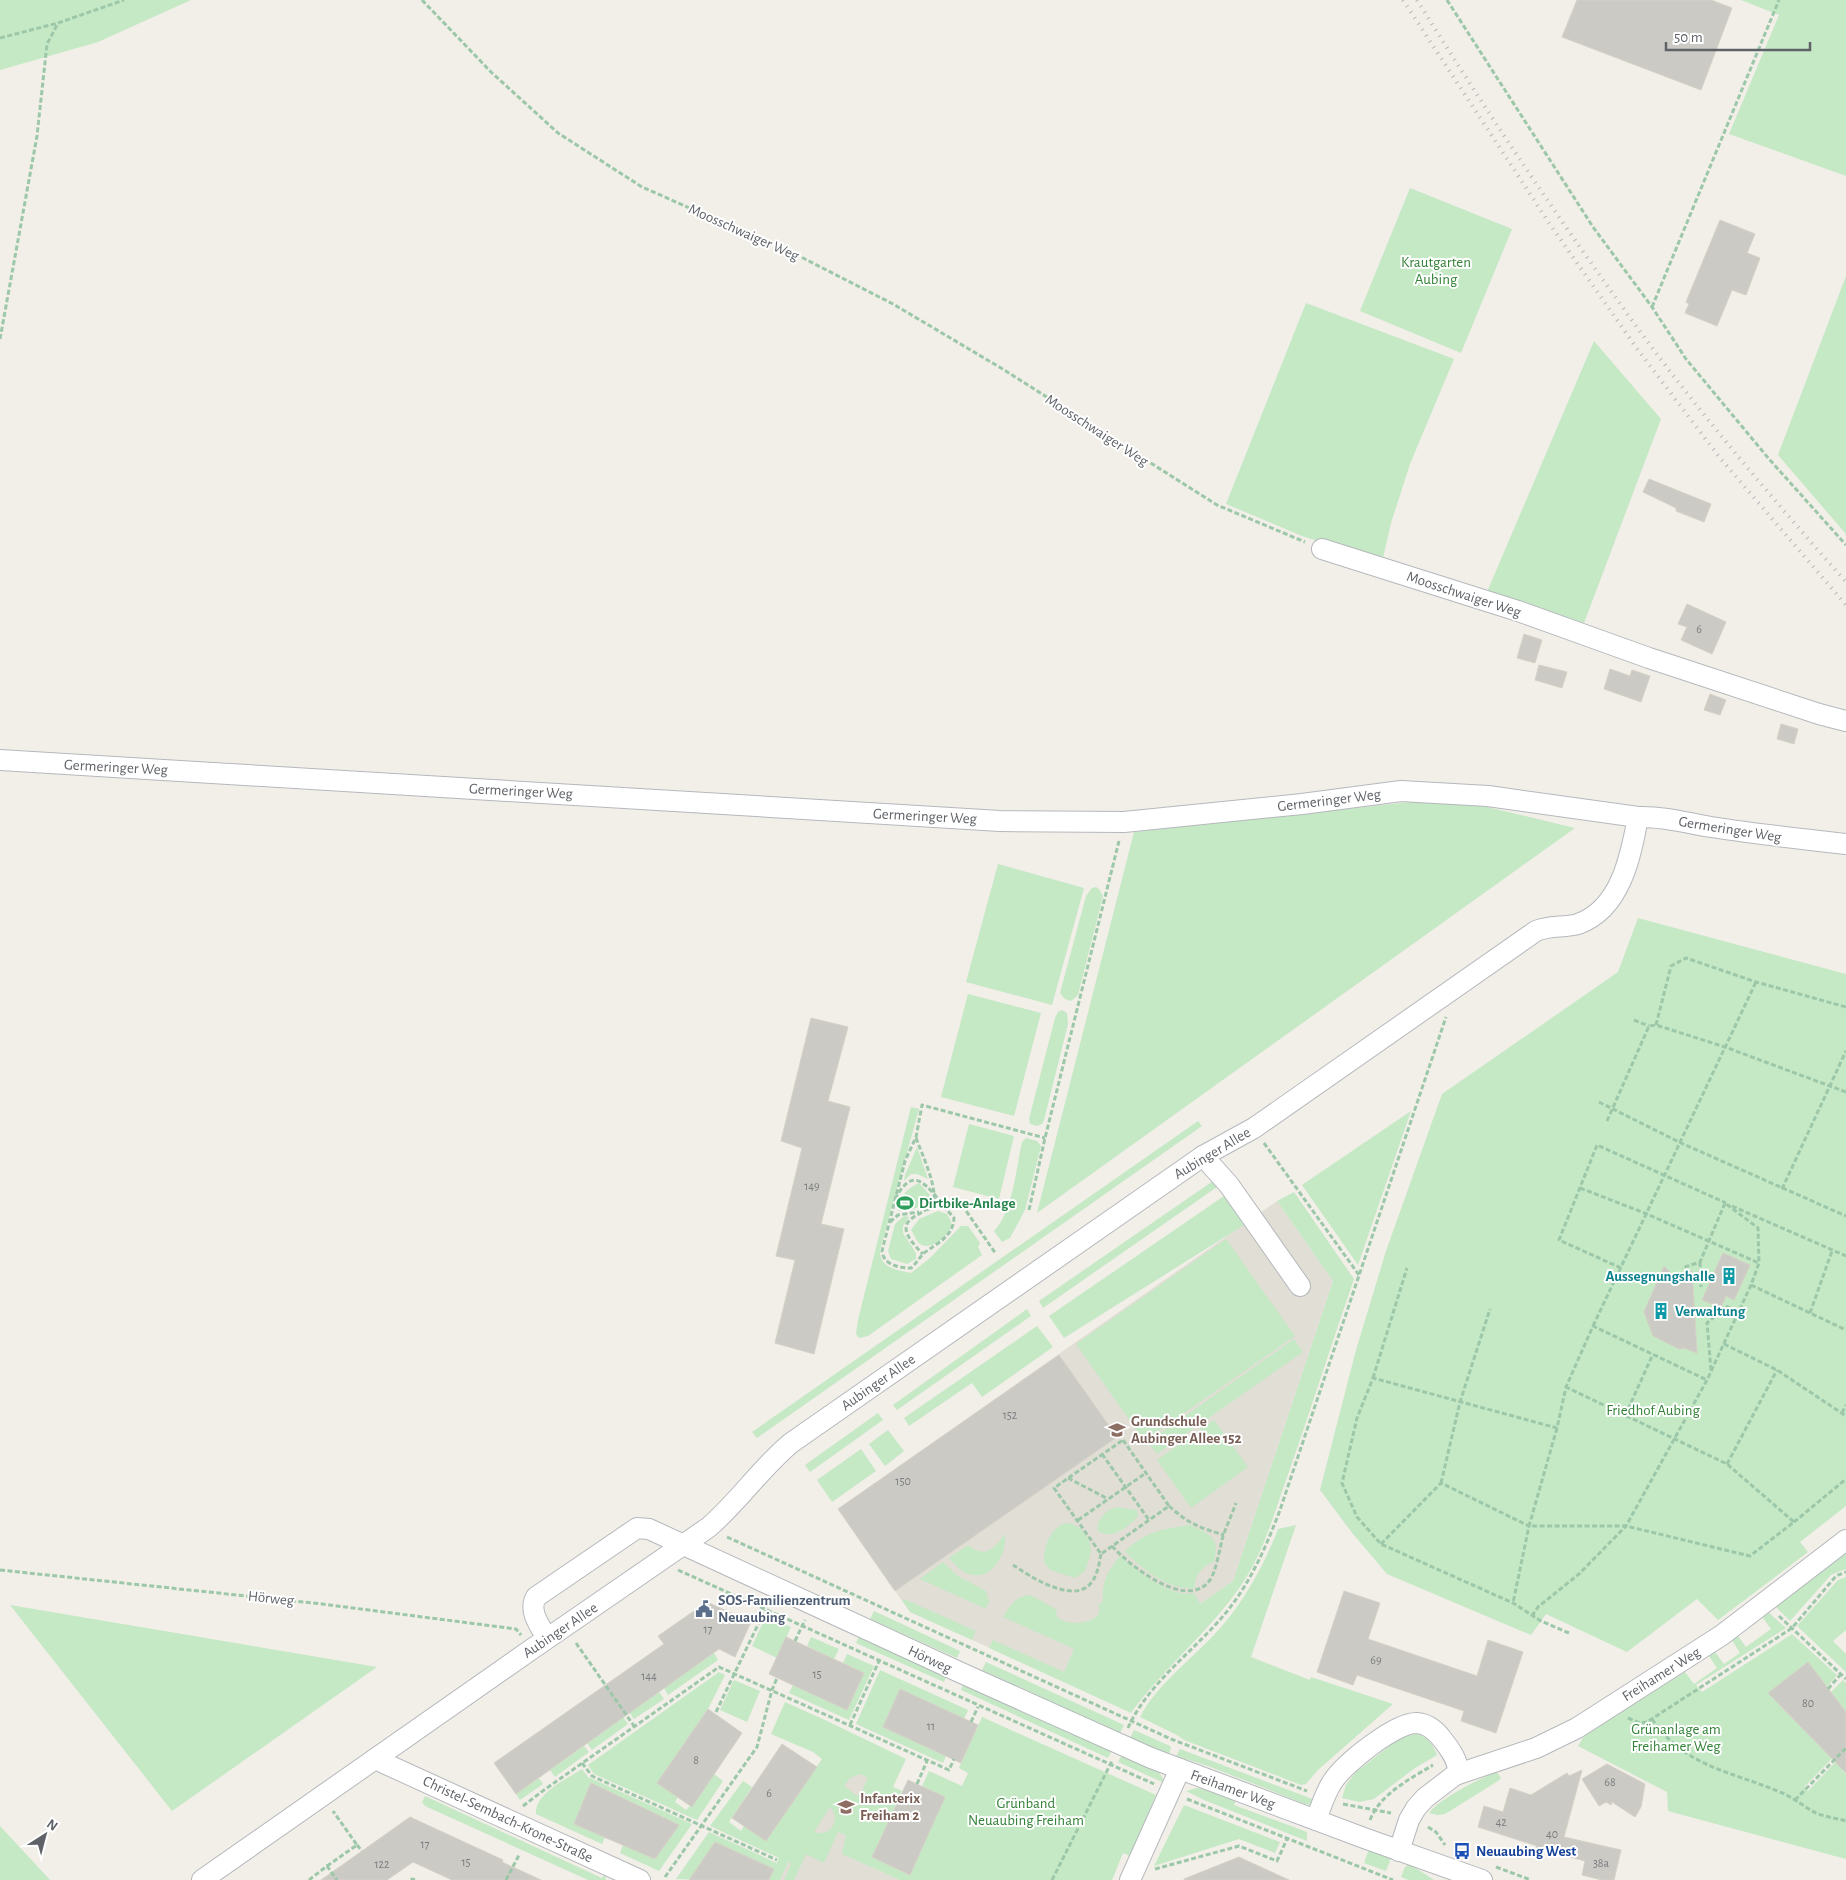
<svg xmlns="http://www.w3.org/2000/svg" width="1846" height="1880" viewBox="0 0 1846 1880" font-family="'Alegreya Sans',sans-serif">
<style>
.education{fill:#e1ded6}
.green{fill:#c5e8c5;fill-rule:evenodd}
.building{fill:#cccac5;stroke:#d6d1c6}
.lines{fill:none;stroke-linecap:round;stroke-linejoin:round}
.minor-casing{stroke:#b5b8bc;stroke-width:22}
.path{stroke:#9cc7a9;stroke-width:3;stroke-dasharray:5 2.5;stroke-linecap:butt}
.minor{stroke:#fff;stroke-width:20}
.rail{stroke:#b6b7b8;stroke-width:4;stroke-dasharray:1 6;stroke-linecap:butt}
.labels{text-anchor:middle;stroke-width:4;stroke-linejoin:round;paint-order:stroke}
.number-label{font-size:12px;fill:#7a7d7f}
.street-label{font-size:15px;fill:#5f6368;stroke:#fff}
.park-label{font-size:15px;fill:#348238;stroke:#fff}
.leisure-label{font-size:15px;font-weight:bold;fill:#27864d;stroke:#fff;text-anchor:start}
.culture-label{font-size:15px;font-weight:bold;fill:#0d838f;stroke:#fff;text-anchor:end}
.education-label{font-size:15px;font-weight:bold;fill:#785e54;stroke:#fff;text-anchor:start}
.service-label{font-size:15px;font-weight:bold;fill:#4e5e75;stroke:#fff;text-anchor:start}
.transit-label{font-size:15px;font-weight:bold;fill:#164399;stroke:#fff;text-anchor:start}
</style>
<rect width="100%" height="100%" fill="#f1efe8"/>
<!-- education -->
<g class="education">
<path d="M1277,1201L1333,1281L1233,1581L1079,1688L910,1612L838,1509Z"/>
<path d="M863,1753L886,1763L845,1855L900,1880H780L791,1857Z"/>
</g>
<!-- green -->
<g class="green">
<path d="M0,0H191L98,42L0,70Z"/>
<path d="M1741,0H1846V176L1729,134L1779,15Z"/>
<path d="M1410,188L1512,229L1461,353L1360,311Z"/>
<path d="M1846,276V534L1778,455Z"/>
<path d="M1306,303L1454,359L1410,464L1391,523L1382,562L1302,536L1226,504Z"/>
<path d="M1594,341L1661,419L1584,623L1487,592Z"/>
<path d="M1429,800L1487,807L1575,828L1037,1213L1134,832Z"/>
<path d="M998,864L1084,888L1052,1005L966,982Z"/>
<path d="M1096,887L1099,889L1103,896L1078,995L1071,1001L1065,999L1060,993L1086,896L1092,888Z"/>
<path d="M1638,918L1846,974V1506L1800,1542L1808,1552L1718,1620L1697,1599L1627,1652L1546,1614L1531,1635L1387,1574L1353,1534L1320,1490L1356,1350L1386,1251L1442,1094L1618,972Z"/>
<path d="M968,994L1041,1013L1014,1116L941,1097Z"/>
<path d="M1062,1010L1067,1013L1068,1024L1044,1120L1042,1124L1037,1126L1030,1124L1029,1119L1055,1018L1058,1012Z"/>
<path d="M911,1107L919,1109L880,1250C879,1268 897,1270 911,1273L930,1258L961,1226H968L980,1243L978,1247L982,1255L868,1336L859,1338L856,1334L858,1320Z"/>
<path d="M1411,1111L1358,1265L1302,1185Z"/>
<path d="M1198,1121L1202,1126L757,1438L752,1432Z"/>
<path d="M969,1124L1014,1136L999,1199L953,1187Z"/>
<path d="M1026,1138L1037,1141L1041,1146L1025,1210L1010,1238L1002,1242L994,1231C1013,1211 1016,1169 1022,1142Z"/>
<path d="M917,1147L928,1179L917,1174H911L904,1181L905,1175Z"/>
<path d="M1213,1181L1217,1187L1043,1308L1039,1301Z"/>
<path d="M919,1183L930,1195C927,1209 910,1209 898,1211C900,1196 906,1189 919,1183Z"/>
<path d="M1294,1192L1354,1279C1332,1342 1312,1406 1290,1469C1276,1507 1266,1547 1244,1581C1212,1630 1165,1666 1131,1713L989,1648L993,1640L1064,1672L1074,1649L1003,1617C1009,1606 1017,1595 1031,1595L1057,1610L1056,1615C1065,1630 1108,1622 1098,1605L1103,1602C1101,1583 1108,1570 1120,1556C1136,1570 1172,1599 1194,1593L1200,1604L1233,1581L1333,1281L1277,1201Z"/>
<path d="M1224,1196L1244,1225L1064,1338L1049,1316Z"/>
<path d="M938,1211L947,1214C948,1216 950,1219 951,1221C954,1233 931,1252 920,1244C916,1241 914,1234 911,1230L919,1219Z"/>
<path d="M904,1216L909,1217L903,1226V1233L916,1253V1259L907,1264L891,1259L888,1251L895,1224Z"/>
<path d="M1226,1239L1295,1336L1144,1441L1076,1344Z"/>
<path d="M1027,1309L1031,1316L897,1410L893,1405Z"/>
<path d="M1037,1326L1053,1347L982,1397L972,1383L909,1426L904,1418Z"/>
<path d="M1294,1339L1303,1352L1157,1454L1148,1442Z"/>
<path d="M878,1413L883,1420L810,1472L805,1465Z"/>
<path d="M1214,1420L1248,1467L1191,1508L1157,1460Z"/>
<path d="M888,1430L904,1451L885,1466L869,1444Z"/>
<path d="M861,1449L876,1471L832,1502L817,1480Z"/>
<path d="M1116,1507L1137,1510L1138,1516C1129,1526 1112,1541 1098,1531C1096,1520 1106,1510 1116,1507Z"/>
<path d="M1066,1523C1080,1523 1091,1538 1091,1551C1090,1558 1087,1565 1085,1571L1075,1578L1050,1570L1044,1562C1043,1547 1051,1527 1066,1523Z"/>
<path d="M1190,1525C1211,1535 1220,1537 1214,1562C1204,1564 1193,1577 1195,1588C1170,1591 1141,1569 1125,1551C1146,1531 1163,1529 1190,1525Z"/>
<path d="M1296,1525L1251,1657L1310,1680L1311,1677L1393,1704L1318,1770L1306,1784L1301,1785L1184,1740L1177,1735L1140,1717C1156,1686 1188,1662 1212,1637C1241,1607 1263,1568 1278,1529Z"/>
<path d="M1005,1534C1007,1552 994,1579 972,1575C962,1573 956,1565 949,1558L968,1545C986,1559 994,1549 1005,1534Z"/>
<path d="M1846,1552V1569L1831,1575L1790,1621L1775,1606Z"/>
<path d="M943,1562L958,1576L986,1591L989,1601L986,1609L920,1579Z"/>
<path d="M1846,1577V1630L1833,1641L1846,1654V1672L1797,1626L1838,1580Z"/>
<path d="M904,1599L976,1631L972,1640L910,1612L902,1600Z"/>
<path d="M10,1605L377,1667L172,1811Z"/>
<path d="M874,1611L960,1651L957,1658L870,1619Z"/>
<path d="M1768,1612L1786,1628L1696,1685L1702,1692L1792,1634L1837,1675L1827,1687L1808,1663L1768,1693L1826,1752L1846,1744L1804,1787L1808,1791L1846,1751V1766L1842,1770L1846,1774V1859L1668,1811L1667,1792L1578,1746L1586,1733L1685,1672L1694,1684L1717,1668L1709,1656L1715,1652L1724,1664L1740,1653L1732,1640L1738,1636L1746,1647L1771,1629L1763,1618Z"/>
<path d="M766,1616L791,1627L777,1658L752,1646Z"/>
<path d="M860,1634L947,1675L944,1682L856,1643Z"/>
<path d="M811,1637L839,1649L834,1659L807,1646Z"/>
<path d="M714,1653L718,1660L668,1695L664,1688Z"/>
<path d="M847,1654L874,1666L849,1720L789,1693L793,1685L847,1710L864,1673L843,1663Z"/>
<path d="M986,1662L1124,1725L1120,1733L982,1670Z"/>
<path d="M880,1670L968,1710L964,1719L900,1689L883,1727L946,1756L943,1763L856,1724Z"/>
<path d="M719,1672L725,1675L708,1709L657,1783L678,1797L675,1802L686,1810L690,1806L692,1807L714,1774L723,1781L697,1820L594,1774L588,1765Z"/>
<path d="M734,1680L760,1691L747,1722L720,1710Z"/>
<path d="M1843,1680L1846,1683V1712L1831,1692Z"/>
<path d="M964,1682L1112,1750L1108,1758L961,1690Z"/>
<path d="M613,1689L636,1708L659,1692L664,1699L634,1719Z"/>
<path d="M613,1702L628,1724L592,1750L587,1743L619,1721L608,1705Z"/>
<path d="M785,1702L827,1721L906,1759L893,1787L902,1791L872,1857L909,1875L945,1797L922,1786L929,1771L962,1786L968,1773L959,1768L982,1717L1156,1795L1130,1856L1123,1853L1112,1880H900L842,1854L846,1835L838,1832L824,1863L806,1854L794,1880H784L791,1864L789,1861L780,1880H769L774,1869L715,1843L692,1876L700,1880L676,1879L709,1832L777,1863L779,1858L710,1826L743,1781L752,1787L729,1822L741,1831L744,1826L766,1841L822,1759L813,1752L771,1734ZM861,1774L868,1778L861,1793L857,1796L844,1786L850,1778ZM830,1807C839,1815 835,1831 822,1833C819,1834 816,1832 814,1832Z"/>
<path d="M1134,1730L1170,1746L1171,1748L1169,1754L1130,1738Z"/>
<path d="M1416,1734C1428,1737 1433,1744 1437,1755L1415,1768L1374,1799L1359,1802L1342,1798L1346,1785L1356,1772L1401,1737Z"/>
<path d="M584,1746L589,1752L555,1777L550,1770Z"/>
<path d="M1180,1749L1315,1800L1311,1805L1305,1804L1208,1766L1176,1756Z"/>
<path d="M1122,1755L1159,1772L1163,1779L1162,1782L1118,1762Z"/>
<path d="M582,1769L588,1777L692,1824L659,1871L620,1853L623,1845L655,1859L679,1825L591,1783L574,1824L605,1837L602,1844L536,1814C535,1793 567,1779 582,1769Z"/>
<path d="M1497,1772L1501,1778L1498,1781L1445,1814L1438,1815L1429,1813C1439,1799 1480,1778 1497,1772Z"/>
<path d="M539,1778L543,1784L520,1800L516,1794Z"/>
<path d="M1197,1788L1204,1789L1236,1800L1234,1805L1307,1832V1841L1204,1800L1186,1791Z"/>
<path d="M425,1796L602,1878L605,1874L606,1880H588L425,1806L422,1802Z"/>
<path d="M1184,1805L1280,1842L1275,1853L1239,1839L1154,1866Z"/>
<path d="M0,1826L50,1880H0Z"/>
<path d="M1369,1849L1391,1858L1386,1871L1364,1863Z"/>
<path d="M1408,1865H1411L1434,1880H1408L1401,1877L1405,1867Z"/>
</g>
<!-- building -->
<g class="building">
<path d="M1577,0H1711L1732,8L1701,90L1562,37Z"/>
<path d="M1720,220L1755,234L1747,253L1760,258L1746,295L1732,290L1717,326L1685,313L1689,304L1686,302Z"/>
<path d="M1649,479L1711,504L1704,522L1676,511V508L1643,492Z"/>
<path d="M1687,604L1726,622L1712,654L1681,640L1687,627L1678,624Z"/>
<path d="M1524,634L1542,640L1535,663L1517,658Z"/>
<path d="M1539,665L1567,672L1562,688L1535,680Z"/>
<path d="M1610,669L1630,676L1632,670L1650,676L1641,702L1604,689Z"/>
<path d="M1710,694L1726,700L1720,715L1704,710Z"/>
<path d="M1781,724L1798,729L1794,744L1777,739Z"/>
<path d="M811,1018L848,1027L828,1101L850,1107L821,1224L844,1229L814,1354L775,1343L795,1260L776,1256L802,1148L781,1141Z"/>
<path d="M1723,1253L1750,1265L1734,1300L1726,1296L1721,1308L1702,1300Z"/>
<path d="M1664,1266L1676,1278L1692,1271L1697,1353L1684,1348L1679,1349L1653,1336L1644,1312Z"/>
<path d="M1059,1355L1117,1437L895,1591L838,1509Z"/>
<path d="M1344,1591L1380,1603L1368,1639L1477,1676L1488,1640L1523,1652L1496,1733L1461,1721L1464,1711L1357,1675L1353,1685L1317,1672Z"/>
<path d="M707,1602L751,1622L735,1657L719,1649L516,1794L494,1763L664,1644L658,1636Z"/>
<path d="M786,1637L864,1673L847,1710L769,1674Z"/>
<path d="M1808,1662L1846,1712V1773L1768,1693Z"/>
<path d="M900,1689L978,1725L961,1763L883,1727Z"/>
<path d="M708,1709L742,1733L692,1807L657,1783Z"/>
<path d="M782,1744L817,1767L766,1841L732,1818Z"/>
<path d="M1607,1764L1645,1784L1641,1807L1635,1817L1612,1802L1611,1805L1606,1802L1599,1806L1582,1779Z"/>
<path d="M1582,1770L1564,1837L1621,1850L1614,1880H1602L1582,1875L1585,1861L1536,1848L1537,1846L1478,1827L1484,1806L1503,1812L1510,1788L1531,1795L1567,1773L1569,1776Z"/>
<path d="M908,1780L945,1797L910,1875L872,1857Z"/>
<path d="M591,1783L679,1825L655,1859L574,1824Z"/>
<path d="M410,1817L503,1860L502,1862L541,1880H452L413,1862L387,1880H321Z"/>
<path d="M715,1842L774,1869L769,1880H689Z"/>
<path d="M1239,1857L1289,1880H1184V1879Z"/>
</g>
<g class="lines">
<!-- minor casing -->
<g class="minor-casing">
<g id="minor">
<path d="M1322,549L1518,611L1649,658L1819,714L1846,721"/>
<path d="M0,760L1000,821L1124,822L1302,804L1401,791L1488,796L1638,817C1663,816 1687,823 1711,827C1756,834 1801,839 1846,844"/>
<path d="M1203,1156L1229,1185L1300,1286"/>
<path d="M547,1638C540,1626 528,1611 536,1597L637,1528L649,1529L957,1671L1151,1758L1364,1838L1482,1880"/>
<path d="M375,1759L640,1880"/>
<path d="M1316,1820C1321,1807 1325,1792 1333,1781C1345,1763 1396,1722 1417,1723C1428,1724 1436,1731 1442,1739C1450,1749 1459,1761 1458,1774"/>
<path d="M1399,1851L1409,1820L1416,1808L1425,1798L1455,1775L1536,1748L1577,1728L1722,1635L1846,1540"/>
<path d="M202,1880L532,1649L709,1527C739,1501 761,1468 791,1443L1203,1156L1254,1128L1536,931C1550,925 1564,928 1578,924C1621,909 1631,855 1638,817"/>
<path d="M1130,1880L1180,1769"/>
</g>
</g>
<!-- path -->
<g class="path">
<path d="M422,0L491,72L558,133L642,187L801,257L893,304L1001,368L1217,505L1305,542"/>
<path d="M1447,0L1593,227L1652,307L1686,359L1769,459L1846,545"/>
<path d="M0,38L58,23L124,0"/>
<path d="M1652,307L1779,0"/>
<path d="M0,339L37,136L47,44L58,23"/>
<path d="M1634,1020L1649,1026"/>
<path d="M1656,1025L1671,966L1686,958L1756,982L1846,1007"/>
<path d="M1599,1102L1681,1143L1846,1216"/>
<path d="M1607,1121L1649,1026L1656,1025L1725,1047L1846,1092"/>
<path d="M916,1138C922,1154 935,1182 934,1198C932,1220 880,1212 923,1254"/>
<path d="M1264,1143L1359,1275"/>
<path d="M1580,1188L1647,1214L1759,1263"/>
<path d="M1782,1189L1846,1051"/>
<path d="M895,1199C911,1170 921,1178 939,1200C944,1207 949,1212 954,1218C953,1237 937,1243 924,1253C919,1258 916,1264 911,1268C898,1268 883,1264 882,1251L905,1161L916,1137L922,1105L1045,1138"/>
<path d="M962,1205L996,1254"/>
<path d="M1732,1206L1846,1256"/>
<path d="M927,1210L936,1206L945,1208"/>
<path d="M1029,1210L1045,1138L1119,841"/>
<path d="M890,1222L898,1215L919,1212"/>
<path d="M1700,1262L1701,1287"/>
<path d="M1621,1268L1559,1240L1597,1145L1726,1203"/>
<path d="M1751,1285L1846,1330"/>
<path d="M1726,1306L1738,1312"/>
<path d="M1810,1313L1832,1251"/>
<path d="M1593,1326L1756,982"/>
<path d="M1724,1344L1777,1370L1846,1416"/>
<path d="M1711,1370L1707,1323L1713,1318L1717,1312"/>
<path d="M1373,1378L1407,1268"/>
<path d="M1842,1413L1846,1405"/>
<path d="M1625,1416L1653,1354"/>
<path d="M1557,1428L1529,1526H1626L1750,1556L1794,1522L1727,1464L1566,1387"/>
<path d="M1123,1440L1169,1506L1101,1554L1054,1488Z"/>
<path d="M1102,1454L1149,1520"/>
<path d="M1727,1464L1777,1370"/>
<path d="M1068,1478L1108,1499"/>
<path d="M1441,1483L1460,1402L1490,1309"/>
<path d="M1169,1506C1189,1524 1198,1527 1224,1535"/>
<path d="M1078,1520L1146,1473"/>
<path d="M1794,1522L1846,1479"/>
<path d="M727,1537L1171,1739L1307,1791"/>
<path d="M1381,1544L1441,1483L1529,1526L1513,1603"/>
<path d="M1112,1546C1129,1565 1187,1612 1210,1580C1216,1572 1220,1547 1223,1536C1227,1525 1232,1514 1236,1503"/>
<path d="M1013,1565C1029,1576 1074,1605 1091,1583C1098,1574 1099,1564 1101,1554"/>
<path d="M0,1570L322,1604L516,1629L521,1635"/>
<path d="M678,1570L1154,1784"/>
<path d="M1532,1616L1538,1607L1579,1574L1626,1526L1707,1380L1751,1285L1759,1263L1758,1228L1725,1203L1700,1262L1682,1268"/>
<path d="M1779,1616L1846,1679"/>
<path d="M1569,1633L1541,1621L1513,1603L1381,1544L1357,1517L1342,1483L1357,1418L1373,1378L1557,1428L1566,1387L1593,1326L1707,1380"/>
<path d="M795,1641L805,1620"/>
<path d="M576,1643L634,1726"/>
<path d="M1828,1689L1841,1674"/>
<path d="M716,1712L765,1610"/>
<path d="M1628,1718L1640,1723L1647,1722L1786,1632L1792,1628L1836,1576L1846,1572"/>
<path d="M1652,1719C1685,1767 1730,1771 1780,1792C1793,1797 1804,1807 1816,1813C1825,1817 1836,1818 1846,1821"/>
<path d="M971,1722L978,1707"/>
<path d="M850,1725L879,1661"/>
<path d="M1128,1728C1148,1683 1193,1652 1224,1615C1250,1584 1266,1547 1280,1510L1446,1017"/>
<path d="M582,1763L592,1776L777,1860"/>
<path d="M917,1784L927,1761"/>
<path d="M1187,1799L1393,1880"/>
<path d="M1795,1800L1846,1748"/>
<path d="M1343,1804L1391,1813"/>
<path d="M523,1806L544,1790L719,1667L949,1770L954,1759"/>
<path d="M1370,1820C1380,1794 1410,1779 1433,1765"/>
<path d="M1428,1827L1436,1832L1445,1845"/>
<path d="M357,1845L362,1851"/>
<path d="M327,1866L357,1845L333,1811"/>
<path d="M1496,1867L1531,1880"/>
<path d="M1155,1869L1239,1846L1277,1861L1287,1839"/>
<path d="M665,1877L757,1747L772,1690L777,1678"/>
<path d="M309,1880L327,1866L337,1880"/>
<path d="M411,1880L412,1879L415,1880"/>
<path d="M506,1880L519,1855"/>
<path d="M1052,1880L1112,1761"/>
</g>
<!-- minor -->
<use href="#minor" class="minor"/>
<!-- rail -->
<g class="rail">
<path d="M1403,0L1549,223L1638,350L1720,458L1846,605"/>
<path d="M1417,0C1489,116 1566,230 1647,341C1709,424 1777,504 1846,582"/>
</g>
</g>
<!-- icons -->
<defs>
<g id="stadium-bare" transform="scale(1.35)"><path d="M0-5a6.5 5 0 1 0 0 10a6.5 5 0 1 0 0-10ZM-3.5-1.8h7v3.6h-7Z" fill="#2e9e5b" stroke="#fff" stroke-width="2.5" paint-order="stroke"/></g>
<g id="building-bare" transform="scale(1.35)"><path d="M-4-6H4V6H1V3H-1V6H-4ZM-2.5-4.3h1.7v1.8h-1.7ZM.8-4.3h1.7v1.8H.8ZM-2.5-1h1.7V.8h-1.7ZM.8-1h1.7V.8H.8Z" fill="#0f9aa8" stroke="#fff" stroke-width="2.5" paint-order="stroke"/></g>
<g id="school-bare" transform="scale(1.35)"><path d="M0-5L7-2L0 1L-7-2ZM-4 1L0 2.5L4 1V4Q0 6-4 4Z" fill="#8d6e63" stroke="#fff" stroke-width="2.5" paint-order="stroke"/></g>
<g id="civic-bare" transform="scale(1.35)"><path d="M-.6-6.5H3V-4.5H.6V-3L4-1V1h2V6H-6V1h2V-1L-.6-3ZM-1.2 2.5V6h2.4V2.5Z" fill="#5c6f8a" stroke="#fff" stroke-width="2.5" paint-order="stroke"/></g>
<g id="bus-bare" transform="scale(1.35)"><path d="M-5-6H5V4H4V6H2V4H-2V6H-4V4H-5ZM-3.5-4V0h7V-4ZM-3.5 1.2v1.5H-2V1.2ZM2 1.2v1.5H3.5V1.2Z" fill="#1a4fb4" stroke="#fff" stroke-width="2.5" paint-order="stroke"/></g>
</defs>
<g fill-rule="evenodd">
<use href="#stadium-bare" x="905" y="1203"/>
<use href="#building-bare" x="1729" y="1276"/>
<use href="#building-bare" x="1661" y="1311"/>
<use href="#school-bare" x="1117" y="1430"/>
<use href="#civic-bare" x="704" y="1609"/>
<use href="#school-bare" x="846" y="1807"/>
<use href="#bus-bare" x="1462" y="1851"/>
</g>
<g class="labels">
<!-- number labels -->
<g class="number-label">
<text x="1699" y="633">6</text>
<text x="812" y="1190">149</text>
<text x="1010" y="1419">152</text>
<text x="903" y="1485">150</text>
<text x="708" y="1633">17</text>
<text x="1376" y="1664">69</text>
<text x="817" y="1678">15</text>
<text x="649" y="1680">144</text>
<text x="1808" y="1707">80</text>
<text x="931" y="1730">11</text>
<text x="696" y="1764">8</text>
<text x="1610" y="1786">68</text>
<text x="769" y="1797">6</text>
<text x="1501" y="1826">42</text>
<text x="1552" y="1838">40</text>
<text x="425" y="1848">17</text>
<text x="466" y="1866">15</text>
<text x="1601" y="1867">38a</text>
<text x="382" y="1868">122</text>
</g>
<!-- street labels -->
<g class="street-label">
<text transform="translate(744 232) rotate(24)" y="5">Moosschwaiger Weg</text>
<text transform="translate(1097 430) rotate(33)" y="5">Moosschwaiger Weg</text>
<text transform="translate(1464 594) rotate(18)" y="5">Moosschwaiger Weg</text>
<text transform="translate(116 767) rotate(3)" y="5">Germeringer Weg</text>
<text transform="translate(521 791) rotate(3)" y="5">Germeringer Weg</text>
<text transform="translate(1329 800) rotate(-7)" y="5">Germeringer Weg</text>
<text transform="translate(925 816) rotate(3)" y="5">Germeringer Weg</text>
<text transform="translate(1730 829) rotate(9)" y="5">Germeringer Weg</text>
<text transform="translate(1212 1153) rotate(-31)" y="5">Aubinger Allee</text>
<text transform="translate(878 1382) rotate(-35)" y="5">Aubinger Allee</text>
<text transform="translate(271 1598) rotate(6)" y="5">Hörweg</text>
<text transform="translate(560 1630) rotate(-34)" y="5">Aubinger Allee</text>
<text transform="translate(930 1659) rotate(25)" y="5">Hörweg</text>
<text transform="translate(1661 1674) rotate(-32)" y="5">Freihamer Weg</text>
<text transform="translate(1233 1789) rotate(20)" y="5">Freihamer Weg</text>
<text transform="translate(508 1819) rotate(25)" y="5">Christel-Sembach-Krone-Straße</text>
</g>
<!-- park labels -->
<g class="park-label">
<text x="1436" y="267">Krautgarten<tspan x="1436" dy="17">Aubing</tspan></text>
<text x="1653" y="1415">Friedhof Aubing</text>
<text x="1676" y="1734">Grünanlage am<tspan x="1676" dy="17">Freihamer Weg</tspan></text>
<text x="1026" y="1808">Grünband<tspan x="1026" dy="17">Neuaubing Freiham</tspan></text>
</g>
<!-- leisure labels -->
<g class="leisure-label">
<text x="919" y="1208">Dirtbike-Anlage</text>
</g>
<!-- culture labels -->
<g class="culture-label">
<text x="1715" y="1281">Aussegnungshalle</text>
<text x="1675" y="1316" text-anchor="start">Verwaltung</text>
</g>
<!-- education labels -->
<g class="education-label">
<text x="1131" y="1426">Grundschule<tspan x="1131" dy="17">Aubinger Allee 152</tspan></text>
<text x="860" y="1803">Infanterix<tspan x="860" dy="17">Freiham 2</tspan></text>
</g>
<!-- service labels -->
<g class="service-label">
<text x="718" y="1605">SOS-Familienzentrum<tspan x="718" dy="17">Neuaubing</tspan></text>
</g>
<!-- transit labels -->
<g class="transit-label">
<text x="1476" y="1856">Neuaubing West</text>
</g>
</g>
<!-- north arrow -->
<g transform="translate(45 1835) rotate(36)" stroke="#ffffff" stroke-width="4" paint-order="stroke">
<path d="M0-4L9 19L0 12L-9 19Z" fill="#5f6368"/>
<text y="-8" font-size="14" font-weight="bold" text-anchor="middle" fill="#5f6368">N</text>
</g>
<!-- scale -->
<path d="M1666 42v8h144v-8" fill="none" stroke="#5f6368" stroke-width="2.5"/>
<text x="1674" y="42" font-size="15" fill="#5f6368" stroke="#ffffff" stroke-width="4" paint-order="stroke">50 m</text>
</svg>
